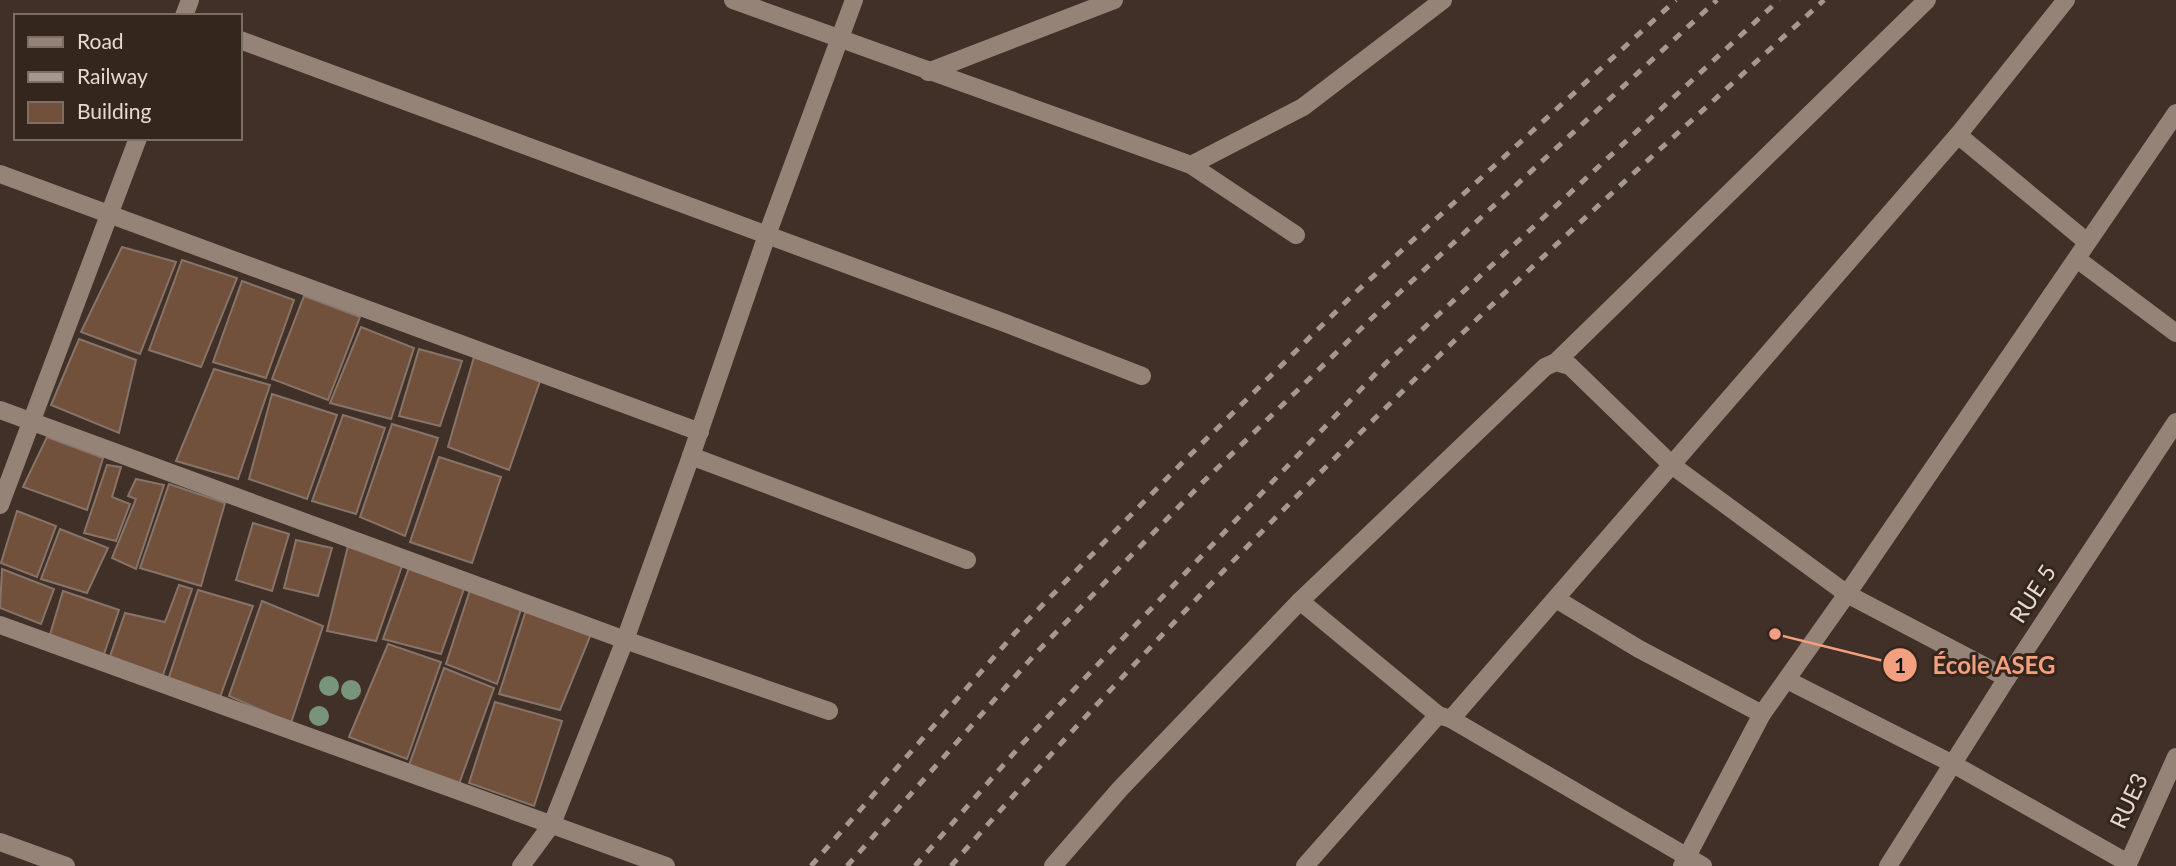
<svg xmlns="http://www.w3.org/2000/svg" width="2176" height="866" viewBox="0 0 2176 866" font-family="Lato,sans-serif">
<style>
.building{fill:#72513c;stroke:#867469;stroke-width:2}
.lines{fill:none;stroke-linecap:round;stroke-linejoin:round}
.minor{stroke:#958378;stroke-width:18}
.rail{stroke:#a59891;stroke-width:5;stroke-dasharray:9 9;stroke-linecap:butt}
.tree{fill:#78957b}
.labels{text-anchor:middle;stroke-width:6;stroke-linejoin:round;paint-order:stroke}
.street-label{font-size:23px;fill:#e4dad3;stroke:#35261d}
.leader{fill:none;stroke:#f2a080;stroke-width:2.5}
.callout-dot{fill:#f2a080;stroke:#35261d;stroke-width:2.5}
.mark-label{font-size:21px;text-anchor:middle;font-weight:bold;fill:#111}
.callout-label{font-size:24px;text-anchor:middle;font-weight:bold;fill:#f2a080;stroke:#35261d;stroke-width:6;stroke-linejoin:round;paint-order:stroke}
</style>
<rect width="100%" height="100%" fill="#403027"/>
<!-- building -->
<g class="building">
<path d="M122,247L176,262L140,354L81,332Z"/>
<path d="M182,260L237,278L201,367L149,350Z"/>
<path d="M242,281L294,300L266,378L213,362Z"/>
<path d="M304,296L360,317L328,400L272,379Z"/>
<path d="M361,327L414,348L391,419L330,403Z"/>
<path d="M79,339L136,360L119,433L51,405Z"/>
<path d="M419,349L462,361L440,426L399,416Z"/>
<path d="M474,357L540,381L509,470L448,447Z"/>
<path d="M214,369L270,385L238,479L176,461Z"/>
<path d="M272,394L337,415L307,499L249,479Z"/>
<path d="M343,415L385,428L356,514L312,501Z"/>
<path d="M392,424L438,438L405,536L360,517Z"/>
<path d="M47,437L103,458L87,510L23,487Z"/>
<path d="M439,457L501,477L472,563L410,542Z"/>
<path d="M107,465L121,467L112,497L130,504L116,541L84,533Z"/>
<path d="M136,479L164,485L136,569L112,558L136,499L128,496Z"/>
<path d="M169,484L225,503L201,586L140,568Z"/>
<path d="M17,511L56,526L37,577L1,563Z"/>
<path d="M253,523L289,534L272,591L236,580Z"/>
<path d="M60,529L108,548L87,593L41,579Z"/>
<path d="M296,540L332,548L318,596L284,588Z"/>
<path d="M348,546L403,563L376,641L327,631Z"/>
<path d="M409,568L465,586L441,654L383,639Z"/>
<path d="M2,569L54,589L41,624L0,608Z"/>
<path d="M179,585L192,589L162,678L108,662L125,613L165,622Z"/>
<path d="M198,590L253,606L219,700L168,680Z"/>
<path d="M470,590L521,609L497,684L446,664Z"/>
<path d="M63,591L119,610L102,660L49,638Z"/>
<path d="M262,601L323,626L291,723L229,696Z"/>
<path d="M526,610L591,634L560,710L499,694Z"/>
<path d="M388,644L441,662L407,759L349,737Z"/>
<path d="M444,668L494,688L459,784L409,765Z"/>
<path d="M495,702L562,721L534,806L469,783Z"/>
</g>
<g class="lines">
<!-- minor -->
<g class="minor">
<path d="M733,0L1191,165L1296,235"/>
<path d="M184,16L190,0"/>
<path d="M240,40L1005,323L1142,376"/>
<path d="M928,72L1114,0"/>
<path d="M1958,135L2087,242"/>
<path d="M1191,165L1303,107L1443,0"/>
<path d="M0,174L700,432"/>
<path d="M2077,259L2176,333"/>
<path d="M1556,362L1927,0"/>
<path d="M0,410L625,640L829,711"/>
<path d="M691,456L967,560"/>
<path d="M0,505L138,138"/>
<path d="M1556,599L1639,649L1762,714"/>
<path d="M1300,601L1438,715L1451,719L1703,866"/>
<path d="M0,625L666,866"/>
<path d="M1787,680L1953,764L2128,863"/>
<path d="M1451,719L1958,135L2066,0"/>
<path d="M0,842L66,866"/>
<path d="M521,866L552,824L625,640L691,456L767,235L854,0"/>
<path d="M1053,866L1120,789L1300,601L1545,367L1556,362L1570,366L1673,466L1847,594L2007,678"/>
<path d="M1305,866L1438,715"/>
<path d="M1682,866L1762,714L1847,594L2176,113"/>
<path d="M1888,866L2007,678L2176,422"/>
<path d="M2127,866L2176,757"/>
</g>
<!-- rail -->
<g class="rail">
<path d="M811,866L1015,633L1183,462L1355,293L1676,0"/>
<path d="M847,866L1036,653L1204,481L1373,317L1717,0"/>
<path d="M915,866L1021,745L1386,363L1779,0"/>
<path d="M951,866C1096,701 1249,541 1407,387C1542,254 1684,128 1824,0"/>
</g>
</g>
<!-- trees -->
<g class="tree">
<circle cx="329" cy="686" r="10"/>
<circle cx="351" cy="690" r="10"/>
<circle cx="319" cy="716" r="10"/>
</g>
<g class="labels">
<!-- street labels -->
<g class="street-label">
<text transform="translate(2033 594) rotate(-57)" y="8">RUE 5</text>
<text transform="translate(2129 801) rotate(-65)" y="8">RUE3</text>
</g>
</g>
<!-- callouts -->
<path class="leader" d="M1775 634L1900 665"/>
<g class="callout-dot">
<circle cx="1775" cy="634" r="7"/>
<circle cx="1900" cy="665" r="18"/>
</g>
<g class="mark-label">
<text x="1900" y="673">1</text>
</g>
<g class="callout-label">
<text x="1994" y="674">École ASEG</text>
</g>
<!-- legend -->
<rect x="14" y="14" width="228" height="126" fill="#35261d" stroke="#7b6e66" stroke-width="2"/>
<rect x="28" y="37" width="35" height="10" fill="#958378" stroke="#7b6e66" stroke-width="2"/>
<text x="77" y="49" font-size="21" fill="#e4dad3">Road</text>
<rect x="28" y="72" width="35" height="10" fill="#a59891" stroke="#7b6e66" stroke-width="2"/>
<text x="77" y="84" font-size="21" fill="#e4dad3">Railway</text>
<rect x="28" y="102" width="35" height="21" fill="#72513c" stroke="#7b6e66" stroke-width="2"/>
<text x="77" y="119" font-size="21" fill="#e4dad3">Building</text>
</svg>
